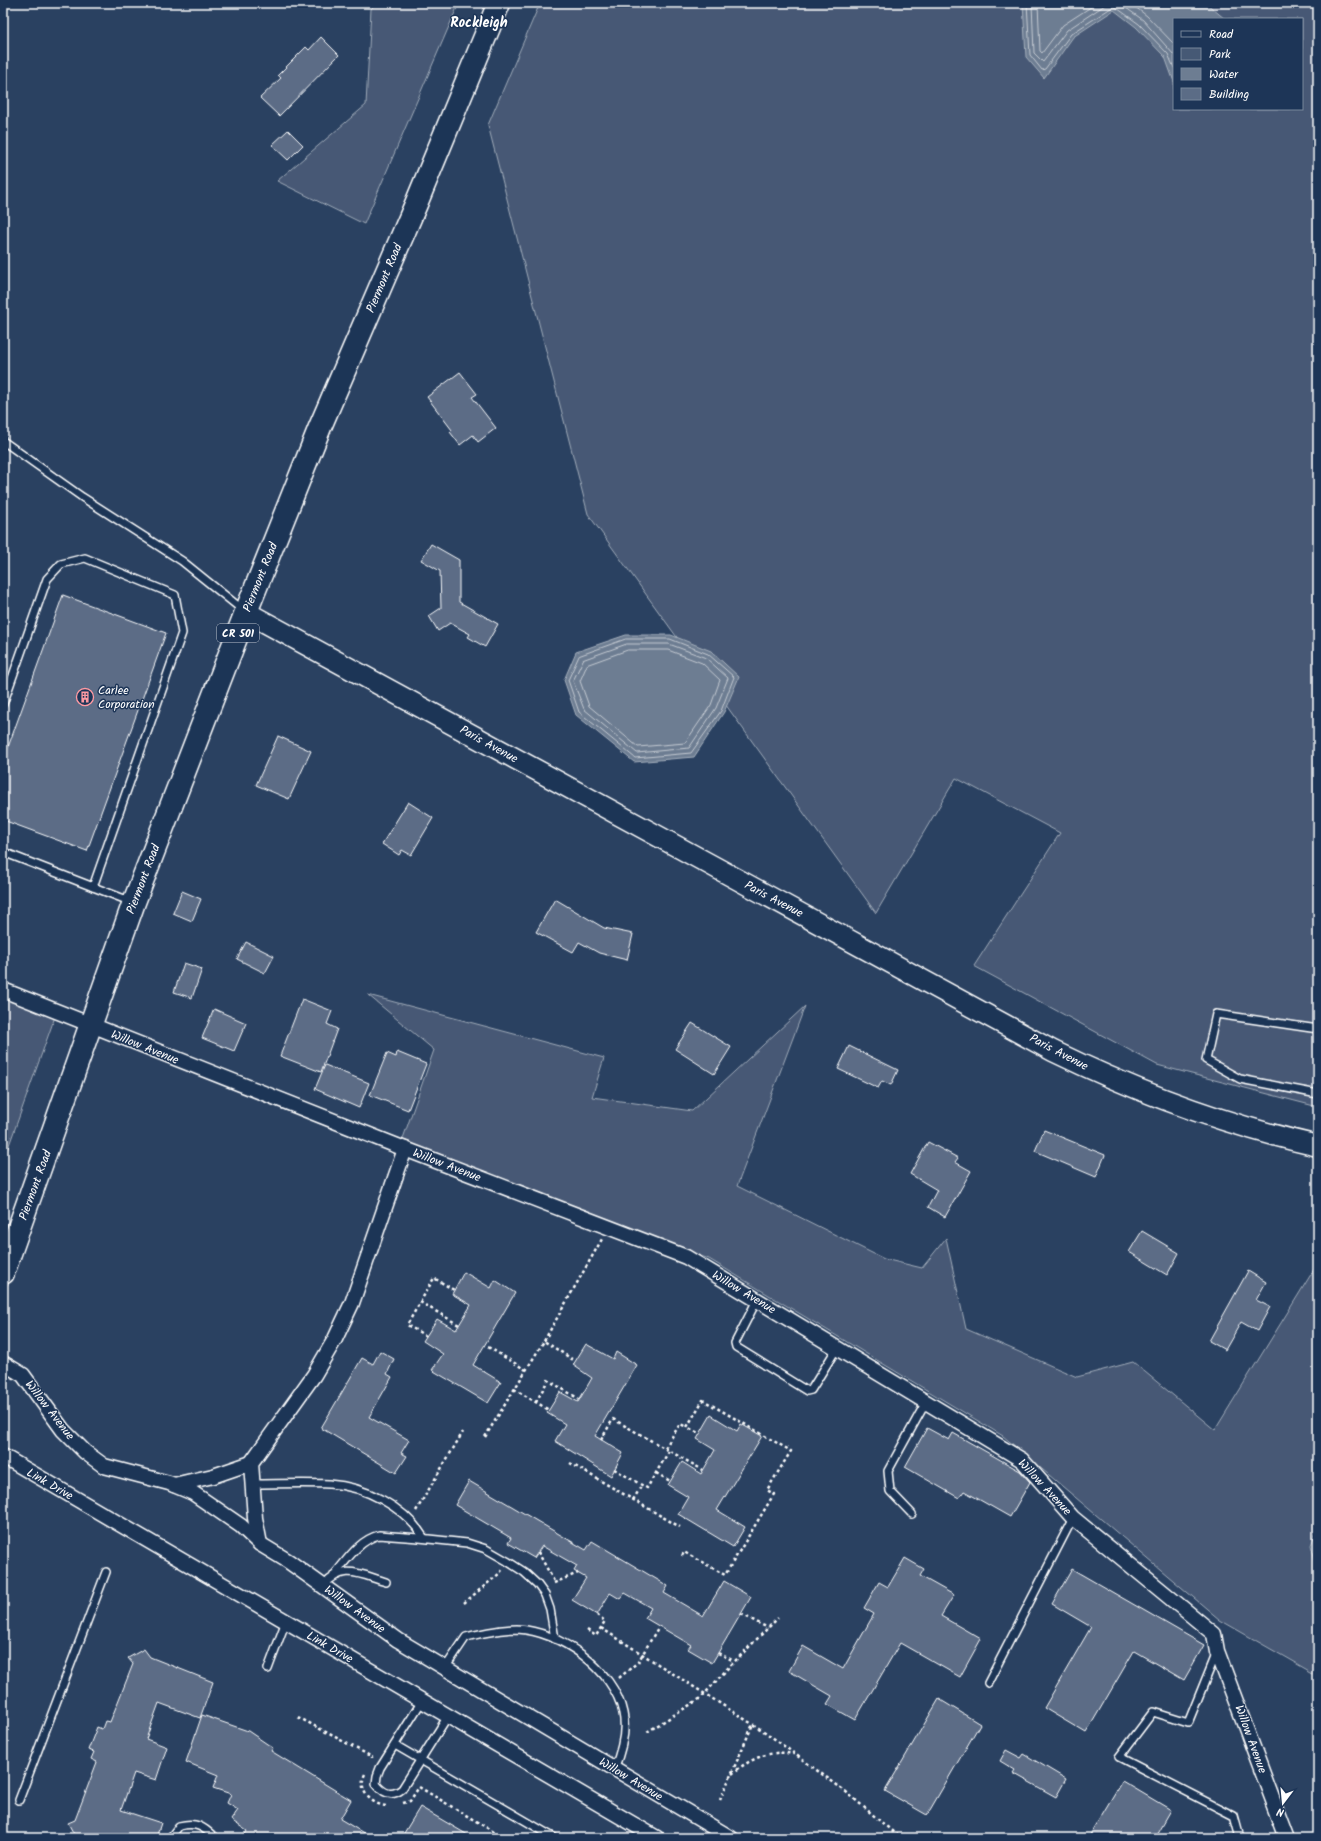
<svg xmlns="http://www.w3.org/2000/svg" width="1321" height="1841" viewBox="0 0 1321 1841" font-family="Kalam,sans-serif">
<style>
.green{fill:#465975;stroke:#a2acba;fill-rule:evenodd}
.water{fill:#6d7d92;stroke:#a7b1be}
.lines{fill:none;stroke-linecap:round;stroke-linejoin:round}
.shore{stroke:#c5cbd3;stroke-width:1}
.building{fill:#5b6c86;stroke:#fff}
.lane-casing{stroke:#fff;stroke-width:10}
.street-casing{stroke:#fff;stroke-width:17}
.secondary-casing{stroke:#fff;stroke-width:23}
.primary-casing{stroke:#fff;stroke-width:25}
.path{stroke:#fff;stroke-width:2.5;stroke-dasharray:3 3;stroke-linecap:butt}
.lane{stroke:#1d3557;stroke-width:7}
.street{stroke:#1d3557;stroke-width:14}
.secondary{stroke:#1d3557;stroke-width:20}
.primary{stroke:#1d3557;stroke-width:22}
.labels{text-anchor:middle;stroke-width:3;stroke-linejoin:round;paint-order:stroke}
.shield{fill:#1d3557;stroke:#bbc2cd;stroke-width:1}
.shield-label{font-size:11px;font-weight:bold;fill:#fff}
.street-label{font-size:12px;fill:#fff;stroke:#1d3557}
.poi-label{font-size:12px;fill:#fff;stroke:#1d3557;text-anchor:start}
.quarter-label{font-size:14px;font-weight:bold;fill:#fff;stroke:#1d3557}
</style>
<rect width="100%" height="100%" fill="#2a4161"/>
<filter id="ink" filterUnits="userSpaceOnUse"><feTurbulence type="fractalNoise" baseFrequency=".025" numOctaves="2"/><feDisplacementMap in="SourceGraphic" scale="8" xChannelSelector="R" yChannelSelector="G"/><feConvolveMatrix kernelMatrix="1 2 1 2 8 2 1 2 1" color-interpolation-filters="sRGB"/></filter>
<g filter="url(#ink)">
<!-- green -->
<g class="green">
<path d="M377,3H459L364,224L277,181L366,105L371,9Z"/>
<path d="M540,3H1318V1107L1157,1065L974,966L1060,833L956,778L876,913L588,514L488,125ZM1174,19H1302V109H1174Z"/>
<path d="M3,987L57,1011L3,1162Z"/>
<path d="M368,995L604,1058L592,1097L692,1111L805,1006L737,1186L884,1259L922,1268L946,1238L966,1329L1077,1377L1133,1362L1215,1430L1318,1263V1527L1311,1545L1318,1571V1676L1220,1620L1003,1436L709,1259L400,1147L434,1050Z"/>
</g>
<!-- water -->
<g class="water">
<path d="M1023,3H1206L1225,19H1174V82L1165,57L1136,27L1114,10L1073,37L1044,78L1026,57Z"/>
<path d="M626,635H671L711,651L739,677L724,712L694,757L634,762L576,715L564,680L576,652Z"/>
</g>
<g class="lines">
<!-- shore -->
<g class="shore">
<path d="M1027,3L1030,55L1042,70L1045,69L1071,34L1114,6L1139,24L1168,54L1174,68"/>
<path d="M1032,3L1034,53L1043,62L1067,30L1108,3"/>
<path d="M1038,3L1040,51L1042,53L1063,25L1097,3"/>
<path d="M1119,3L1143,20L1174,55"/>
<path d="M1130,3L1147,16L1174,44"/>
<path d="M626,639H670L708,654L734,677L721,711L691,753L635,758L579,712L568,680L579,656Z"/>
<path d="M627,644H669L706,658L728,678L716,708L689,748L637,753L584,709L573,681L583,660Z"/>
<path d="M628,650H668L702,663L720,680L711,705L685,743L638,747L589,706L580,681L587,665Z"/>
</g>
</g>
<!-- building -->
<g class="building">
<path d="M321,37L339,55L279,116L260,98L281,78L278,75L306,47L309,50Z"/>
<path d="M288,130L303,145L288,160L272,145Z"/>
<path d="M460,372L477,394L472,397L496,428L478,442L473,435L460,445L450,432L452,430L427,397Z"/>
<path d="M431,544L459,560V602L498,624L485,647L468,637L470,634L450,623L438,631L429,616L441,608L440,571L421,560Z"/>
<path d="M63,595L166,633L87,851L3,820V761Z"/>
<path d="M278,736L311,751L289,799L256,785Z"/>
<path d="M408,802L433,818L411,855L402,850L399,855L382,844Z"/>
<path d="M182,891L201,899L192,921L173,913Z"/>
<path d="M555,899L604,928L633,934L627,960L599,953L579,942L573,952L536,932Z"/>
<path d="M246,942L274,956L265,973L237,959Z"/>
<path d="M184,963L202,969L192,998L174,992Z"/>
<path d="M302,999L332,1011L327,1024L337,1029L321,1072L280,1056Z"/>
<path d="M214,1009L246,1023L234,1051L202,1038Z"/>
<path d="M692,1023L731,1047L714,1074L675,1049Z"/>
<path d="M849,1046L898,1070L891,1085L882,1081L878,1088L838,1069Z"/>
<path d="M397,1052L426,1064L408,1110L370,1095L387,1053L396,1057Z"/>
<path d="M325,1065L369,1083L359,1108L315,1089Z"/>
<path d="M1044,1130L1105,1155L1096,1177L1035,1151Z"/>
<path d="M928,1142L958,1158L955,1162L971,1171L945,1217L928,1207L937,1190L910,1174Z"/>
<path d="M1142,1231L1179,1253L1167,1275L1129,1252Z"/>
<path d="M1248,1271L1266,1282L1256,1300L1270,1307L1257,1331L1241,1322L1225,1350L1209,1341Z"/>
<path d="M464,1272L491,1288L495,1280L515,1293L473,1365L501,1382L488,1403L432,1370L443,1354L423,1341L437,1319L456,1330L471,1305L452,1294Z"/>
<path d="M586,1344L613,1359L616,1352L637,1365L595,1436L623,1453L611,1476L555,1441L565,1424L547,1413L560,1392L578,1402L592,1378L573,1365Z"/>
<path d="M380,1351L394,1359L387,1374L392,1377L369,1417L409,1440L401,1453L407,1456L396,1473L321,1428L362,1358L373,1364Z"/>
<path d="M711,1415L737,1431L741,1424L762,1436L717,1510L745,1527L733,1547L678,1514L688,1497L668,1485L682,1462L701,1474L715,1450L697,1439Z"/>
<path d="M927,1428L949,1440L953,1433L1020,1471L1030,1482L1010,1517L964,1491L959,1498L905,1467Z"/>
<path d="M469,1481L586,1550L592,1541L668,1586L664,1593L703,1616L724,1581L751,1597L712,1663L688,1649L691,1645L645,1618L651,1608L625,1593L620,1599L610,1593L597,1615L572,1600L586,1578L574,1571L577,1566L542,1546L534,1558L508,1543L511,1538L455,1505Z"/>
<path d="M905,1558L924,1569L920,1576L954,1595L941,1616L981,1639L960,1677L900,1643L855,1720L827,1704L832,1696L789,1671L803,1646L843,1669L874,1614L864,1608L879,1582L888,1587Z"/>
<path d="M1072,1569L1204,1645L1184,1680L1134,1651L1086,1733L1044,1708L1091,1627L1052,1604Z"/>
<path d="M144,1649L150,1657L213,1682L200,1718L159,1703L146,1739L167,1747L156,1780L134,1773L121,1810L161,1823L156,1838H87L81,1836L76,1838L68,1823L75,1820L97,1762L91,1759L94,1752L88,1750L97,1727L102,1729L105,1721L110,1722L133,1664L128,1658Z"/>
<path d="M939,1699L980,1724L927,1815L885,1791Z"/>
<path d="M202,1715L248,1731L273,1748L271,1751L351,1800L340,1819L372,1838H243L247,1831L231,1820L238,1810L227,1803L231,1794L213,1788L218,1775L186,1762Z"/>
<path d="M1006,1750L1021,1758L1024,1754L1066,1779L1056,1797L1013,1773L1015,1770L1000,1761Z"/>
<path d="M1122,1781L1171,1810L1155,1838H1088Z"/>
<path d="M420,1807L473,1838H401Z"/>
</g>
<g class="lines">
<!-- lane casing -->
<g class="lane-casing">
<g id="lane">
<path d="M3,441L82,497L182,561L244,611"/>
<path d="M3,704L47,579L61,564L85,558L175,595L182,633L93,887"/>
<path d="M3,852L132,902"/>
<path d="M1318,1029L1216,1014L1206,1060L1240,1079L1318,1094"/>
<path d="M757,1300L735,1343L736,1347L807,1391L811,1390L837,1348"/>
<path d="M252,1484C277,1484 303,1483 329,1484C365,1486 405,1507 424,1538"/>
<path d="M912,1514L890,1491L888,1471L926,1402"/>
<path d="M334,1575C347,1560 359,1540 379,1535L419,1538L467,1543L486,1549L507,1561L524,1572L537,1584L545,1595L550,1609L555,1639"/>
<path d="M323,1586C344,1563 359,1574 386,1582"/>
<path d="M1216,1654L1188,1723L1153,1712L1119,1757L1234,1816L1240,1838"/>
<path d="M445,1668L466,1637C483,1633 500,1629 517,1629C560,1631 614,1669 623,1713C627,1731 621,1752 614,1769"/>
<path d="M268,1669L286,1621"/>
<path d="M988,1683L1073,1518"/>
<path d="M422,1701L380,1768L377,1776L376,1784C384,1794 392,1797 402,1789L448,1716"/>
<path d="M395,1745L555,1838"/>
<path d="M19,1800L106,1572"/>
<path d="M170,1838L179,1826C196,1822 203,1826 215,1838"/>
</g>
</g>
<!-- street casing -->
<g class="street-casing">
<g id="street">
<path d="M3,990L405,1149L686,1257L1022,1460L1073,1518L1214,1634L1217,1651L1287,1838"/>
<path d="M3,1363L23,1375L63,1430L85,1452L104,1466L169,1483L193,1493L241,1526L260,1544L288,1561L398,1640L731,1838"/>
<path d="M3,1456L657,1838"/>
<path d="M174,1485L213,1476L251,1463"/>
<path d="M260,1544L255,1518L251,1463L314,1375L335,1339L352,1303L405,1149"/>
</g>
</g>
<!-- secondary casing -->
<g class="secondary-casing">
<path id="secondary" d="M246,612L1053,1051C1137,1092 1226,1125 1318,1146"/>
</g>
<!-- primary casing -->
<g class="primary-casing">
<path id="primary" d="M3,1273L134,902L246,612L320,427L416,204L499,3"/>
</g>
<!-- path -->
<g class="path">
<path d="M420,1302L459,1325"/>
<path d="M426,1336L407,1325L434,1278L454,1290"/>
<path d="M544,1341L602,1239"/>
<path d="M488,1347L526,1370"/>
<path d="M514,1389L549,1410"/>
<path d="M536,1402L548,1380L579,1399"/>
<path d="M485,1437L544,1341L575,1361"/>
<path d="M601,1440L613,1419L703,1470"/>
<path d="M665,1448L680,1424L687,1427"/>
<path d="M570,1463L680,1527"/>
<path d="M614,1469L647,1488L669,1451"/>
<path d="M656,1473L670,1481"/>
<path d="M633,1500L642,1485"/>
<path d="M416,1511L463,1432"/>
<path d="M538,1552L555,1583"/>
<path d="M682,1556L684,1552L725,1575L774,1494L767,1490L791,1451L703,1400L687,1427L700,1434"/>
<path d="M554,1583L578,1573"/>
<path d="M464,1603L500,1573L502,1570"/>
<path d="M741,1614L768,1628"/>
<path d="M601,1628L765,1732L845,1791L900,1838"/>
<path d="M587,1630L596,1636L605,1621L597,1615"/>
<path d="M718,1653L734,1661"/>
<path d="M619,1678L638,1662L659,1626"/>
<path d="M298,1717L372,1757V1758"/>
<path d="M647,1732L701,1698L728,1668L778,1618"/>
<path d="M365,1774C357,1790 371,1805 387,1806"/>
<path d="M732,1774C749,1759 771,1749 794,1754"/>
<path d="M720,1800L753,1724"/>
<path d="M403,1803L410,1801L419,1787L504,1838"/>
</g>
<!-- lane -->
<use href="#lane" class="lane"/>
<!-- street -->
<use href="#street" class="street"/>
<!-- secondary -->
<use href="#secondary" class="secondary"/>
<!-- primary -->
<use href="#primary" class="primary"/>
</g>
</g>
<!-- icons -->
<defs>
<g id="building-ring" transform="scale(0.9)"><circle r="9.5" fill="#1d3557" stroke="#ff9aa2" stroke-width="1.5"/><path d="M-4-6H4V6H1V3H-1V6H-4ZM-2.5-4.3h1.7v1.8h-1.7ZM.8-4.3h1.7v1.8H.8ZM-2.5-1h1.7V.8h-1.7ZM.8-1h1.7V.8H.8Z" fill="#ff9aa2"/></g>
</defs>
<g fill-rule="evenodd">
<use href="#building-ring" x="85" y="697"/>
</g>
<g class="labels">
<!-- shield labels -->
<rect class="shield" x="217" y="624" width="42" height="18" rx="3"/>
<g class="shield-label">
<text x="238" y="637">CR 501</text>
</g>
<!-- street labels -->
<g class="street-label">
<text transform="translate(384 278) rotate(-67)" y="4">Piermont Road</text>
<text transform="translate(260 577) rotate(-68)" y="4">Piermont Road</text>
<text transform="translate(489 744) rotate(29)" y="4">Paris Avenue</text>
<text transform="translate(143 879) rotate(-69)" y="4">Piermont Road</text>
<text transform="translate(774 899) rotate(28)" y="4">Paris Avenue</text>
<text transform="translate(145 1047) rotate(22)" y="4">Willow Avenue</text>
<text transform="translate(1059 1052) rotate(28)" y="4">Paris Avenue</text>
<text transform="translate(447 1165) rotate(21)" y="4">Willow Avenue</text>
<text transform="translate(35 1185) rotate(-70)" y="4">Piermont Road</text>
<text transform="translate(744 1292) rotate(31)" y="4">Willow Avenue</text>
<text transform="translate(50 1410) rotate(52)" y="4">Willow Avenue</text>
<text transform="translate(50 1484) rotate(30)" y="4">Link Drive</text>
<text transform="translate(1045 1487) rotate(47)" y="4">Willow Avenue</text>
<text transform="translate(355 1609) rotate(36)" y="4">Willow Avenue</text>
<text transform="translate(330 1647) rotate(30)" y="4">Link Drive</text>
<text transform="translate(1251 1739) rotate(70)" y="4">Willow Avenue</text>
<text transform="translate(631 1779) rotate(31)" y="4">Willow Avenue</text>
</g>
<!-- poi labels -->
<g class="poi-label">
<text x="98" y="694">Carlee<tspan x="98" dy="14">Corporation</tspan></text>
</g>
<!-- quarter labels -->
<g class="quarter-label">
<text x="479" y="27">Rockleigh</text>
</g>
</g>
<!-- margin -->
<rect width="1321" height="1841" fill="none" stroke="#1d3557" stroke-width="16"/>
<rect x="8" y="8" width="1305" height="1825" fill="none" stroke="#fff" stroke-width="1.5" filter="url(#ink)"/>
<!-- legend -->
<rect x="1173" y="18" width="130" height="92" fill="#1d3557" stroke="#77869a"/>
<rect x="1181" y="31" width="20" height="6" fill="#1d3557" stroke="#77869a"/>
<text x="1209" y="38" font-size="12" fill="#ffffff">Road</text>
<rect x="1181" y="48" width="20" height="12" fill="#465975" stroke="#77869a"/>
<text x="1209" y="58" font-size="12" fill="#ffffff">Park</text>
<rect x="1181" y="68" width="20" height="12" fill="#6d7d92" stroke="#77869a"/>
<text x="1209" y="78" font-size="12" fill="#ffffff">Water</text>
<rect x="1181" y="88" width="20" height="12" fill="#5b6c86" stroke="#77869a"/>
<text x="1209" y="98" font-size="12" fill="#ffffff">Building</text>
<!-- north arrow -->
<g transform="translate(1283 1803) rotate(196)" stroke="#1d3557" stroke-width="3" paint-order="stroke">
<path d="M0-3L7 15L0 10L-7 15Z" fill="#ffffff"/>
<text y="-6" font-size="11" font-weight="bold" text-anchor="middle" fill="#ffffff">N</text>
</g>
</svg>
